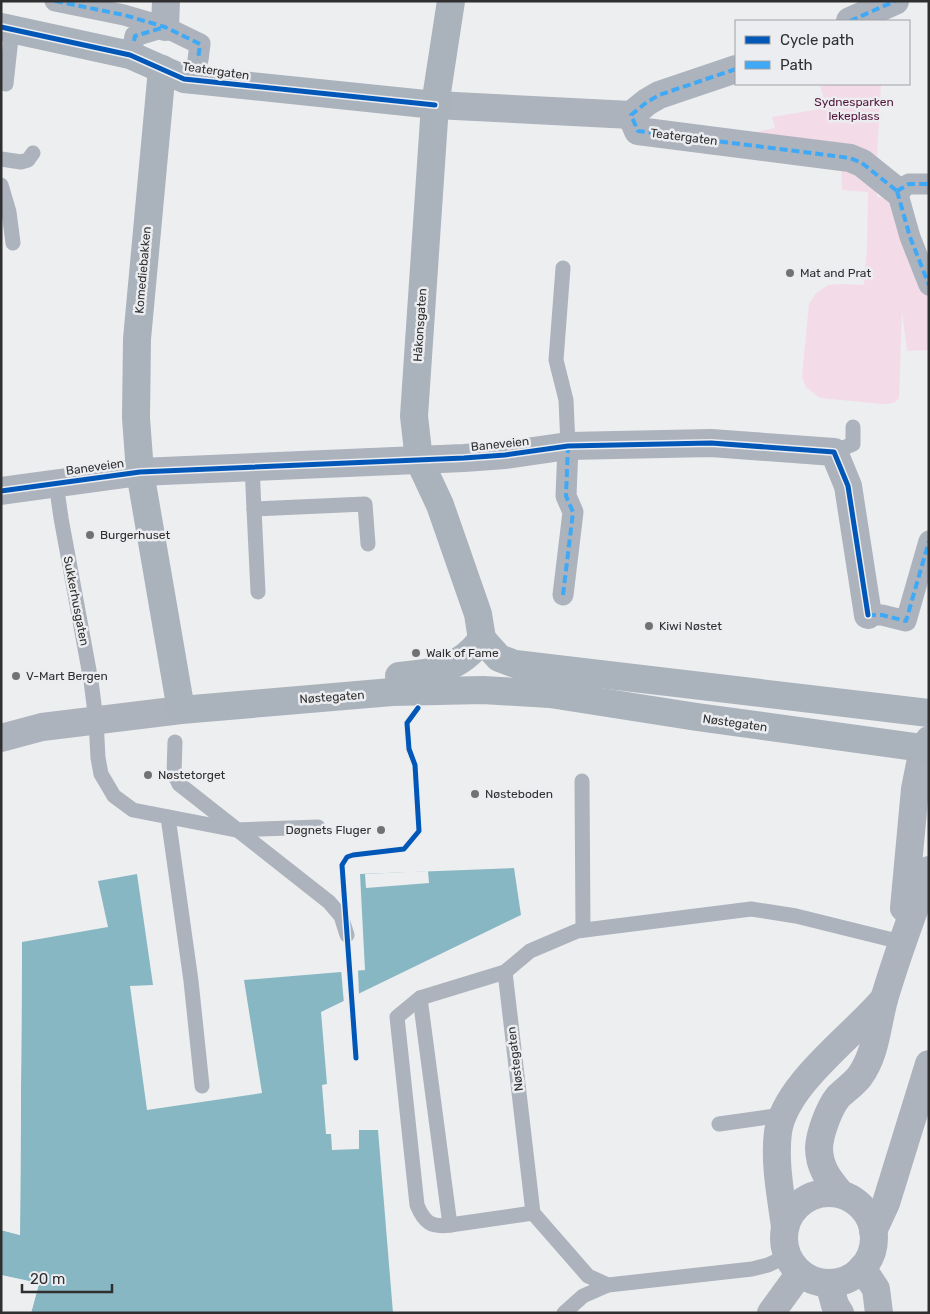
<svg xmlns="http://www.w3.org/2000/svg" width="930" height="1314" viewBox="0 0 930 1314" font-family="Rubik,sans-serif">
<style>
.green{fill:#f4dbe8}
.water{fill:#88b7c4}
.pier{fill:#edeeef}
.lines{fill:none;stroke-linecap:round;stroke-linejoin:round}
.service{stroke:#acb3bd;stroke-width:15}
.pedestrian{stroke:#acb3bd;stroke-width:21}
.minor{stroke:#acb3bd;stroke-width:28}
.tertiary{stroke:#acb3bd;stroke-width:28}
.secondary{stroke:#aab2bc;stroke-width:28}
.quiet{stroke:#3fa9f5;stroke-width:4;stroke-dasharray:8 4;stroke-linecap:butt}
.cycleway-casing{stroke:#ecedf0;stroke-width:8}
.cycleway{stroke:#0057b8;stroke-width:5}
.poi-dot{fill:#727273;stroke:#ecedf0;stroke-width:2}
.labels{text-anchor:middle;stroke-width:5;stroke-linejoin:round;paint-order:stroke}
.street-label{font-size:12px;fill:#2f2f30;stroke:#ecedf0}
.park-label{font-size:12px;fill:#55153b;stroke:#ecedf0}
.poi-label{font-size:12px;fill:#2f2f30;stroke:#ecedf0;text-anchor:start}
</style>
<rect width="100%" height="100%" fill="#edeeef"/>
<!-- green -->
<path class="green" d="M837,84H881L876,174L877,197L896,199L913,256L929,297V350L907,351L902,312L899,398C895,404 889,404 882,404L820,398L806,387L802,377L809,304L816,293L828,285L840,284L864,285L867,247L868,192L842,190L840,148L747,134L775,128L772,117L826,108L834,129L820,86Z"/>
<!-- water -->
<path class="water" d="M514,868L521,915L321,1012L327,1084L322,1085L326,1134H331L332,1150L359,1149V1130H378L393,1313H31L39,1284L1,1275V1230L20,1235L22,942L108,927L98,881L137,874L153,985L130,986L147,1110L262,1093L244,980L365,970L360,874Z"/>
<!-- pier -->
<g class="pier">
<path d="M428,871L429,883L366,888L365,874Z"/>
<path d="M20,942H22L20,1235L1,1230V1227L18,1232Z"/>
<path d="M358,968L359,996L344,1004L341,969Z"/>
<path d="M1,1275L39,1283L31,1313H28L36,1285L1,1278Z"/>
</g>
<g class="lines">
<!-- service -->
<g class="service">
<path d="M6,84L12,29"/>
<path d="M1,159L21,162L28,160L33,153"/>
<path d="M1,185L9,212L13,243"/>
<path d="M563,268L556,360L566,400L568,446"/>
<path d="M834,452L853,444V427"/>
<path d="M252,466L254,509L365,504L368,544"/>
<path d="M56,483L61,518L91,681L96,720L98,758L101,774L114,796L133,810L236,830L318,827"/>
<path d="M254,509L258,592"/>
<path d="M175,742L174,774L179,784L329,902L341,916L347,935"/>
<path d="M582,781L583,930"/>
<path d="M168,817L191,981L202,1086"/>
<path d="M505,972L533,1213L588,1276L608,1285"/>
<path d="M420,998L450,1225L533,1213"/>
<path d="M719,1124L782,1115"/>
<path d="M450,1225C431,1228 424,1222 417,1205L397,1017L420,998L505,972L530,951L577,931L751,909L796,916L901,942"/>
<path d="M564,1313L583,1296L608,1285L752,1269L768,1265L787,1256"/>
</g>
<!-- pedestrian -->
<g class="pedestrian">
<path d="M55,1L124,15L165,27L200,44L198,60"/>
<path d="M134,41L135,36L165,27"/>
<path d="M929,184H909L897,191L910,237L929,285"/>
<path d="M563,595L573,512L566,496L568,446"/>
<path d="M868,615H882L906,621L929,541"/>
</g>
<!-- minor -->
<g class="minor">
<path d="M850,21L895,1"/>
<path d="M165,27L166,1"/>
<path d="M435,105L631,115"/>
<path d="M631,115L638,131L850,158L862,163L897,191"/>
<path d="M631,115L647,102L659,95L736,69"/>
<path d="M140,472L464,458L505,455L568,446L711,443L834,452L848,486L868,615"/>
<path d="M904,908L915,789L923,749L929,740"/>
<circle cx="829" cy="1238" r="45"/>
<path d="M841,1194C828,1179 819,1167 819,1147C820,1133 829,1108 838,1097C845,1090 854,1084 860,1076C877,1052 877,1023 885,996C898,953 913,912 929,870"/>
<path d="M785,1227C781,1196 774,1163 778,1132C785,1084 853,1036 884,999"/>
<path d="M873,1231L886,1203L929,1064"/>
<path d="M862,1268L876,1289L879,1313"/>
<path d="M829,1283L835,1305L840,1313"/>
<path d="M771,1313L800,1273"/>
</g>
<!-- tertiary -->
<g class="tertiary">
<path d="M1,491L140,472"/>
<path d="M1,738L42,727L181,710"/>
</g>
<!-- secondary -->
<g class="secondary">
<path d="M451,1L435,105L414,416L419,460L440,505L478,614L482,639"/>
<path d="M1,27L130,55L184,79L435,105"/>
<path d="M162,69L137,339L136,418L140,472L181,710L392,692L483,690L550,694L697,717L929,749"/>
<path d="M482,639L499,658L515,664L929,713"/>
<path d="M399,676C435,673 460,669 482,639"/>
</g>
<!-- quiet -->
<g class="quiet">
<path d="M55,1L124,15L165,27L200,44L198,60"/>
<path d="M850,21L895,1"/>
<path d="M134,41L135,36L165,27"/>
<path d="M736,69L659,95L647,102L631,115L638,131L850,158L862,163L897,191"/>
<path d="M897,191L910,237L929,285"/>
<path d="M897,191L909,184H929"/>
<path d="M563,595L573,512L566,496L568,446"/>
<path d="M868,615H882L906,621L929,541"/>
</g>
<!-- cycleway casing -->
<g class="cycleway-casing">
<g id="cycleway">
<path d="M1,27L130,55L184,79L435,105"/>
<path d="M1,491L140,472L464,458L505,455L568,446L711,443L834,452L848,486L868,615"/>
<path d="M356,1058L342,865L347,857L353,855L404,849L419,831L415,765L409,749L407,723L418,708"/>
</g>
</g>
<!-- cycleway -->
<use href="#cycleway" class="cycleway"/>
</g>
<!-- markers -->
<g class="poi-dot">
<circle cx="790" cy="273" r="5"/>
<circle cx="90" cy="535" r="5"/>
<circle cx="649" cy="626" r="5"/>
<circle cx="416" cy="653" r="5"/>
<circle cx="16" cy="676" r="5"/>
<circle cx="148" cy="775" r="5"/>
<circle cx="475" cy="794" r="5"/>
<circle cx="381" cy="830" r="5"/>
</g>
<g class="labels">
<!-- street labels -->
<g class="street-label">
<text transform="translate(216 71) rotate(8)" y="4">Teatergaten</text>
<text transform="translate(684 137) rotate(7)" y="4">Teatergaten</text>
<text transform="translate(143 270) rotate(-85)" y="4">Komediebakken</text>
<text transform="translate(420 325) rotate(-86)" y="4">Håkonsgaten</text>
<text transform="translate(500 444) rotate(-6)" y="4">Baneveien</text>
<text transform="translate(95 467) rotate(-8)" y="4">Baneveien</text>
<text transform="translate(76 601) rotate(79)" y="4">Sukkerhusgaten</text>
<text transform="translate(332 697) rotate(-4)" y="4">Nøstegaten</text>
<text transform="translate(735 723) rotate(8)" y="4">Nøstegaten</text>
<text transform="translate(515 1059) rotate(-97)" y="4">Nøstegaten</text>
</g>
<!-- park labels -->
<g class="park-label">
<text x="854" y="106">Sydnesparken<tspan x="854" dy="14">lekeplass</tspan></text>
</g>
<!-- poi labels -->
<g class="poi-label">
<text x="800" y="277">Mat and Prat</text>
<text x="100" y="539">Burgerhuset</text>
<text x="659" y="630">Kiwi Nøstet</text>
<text x="426" y="657">Walk of Fame</text>
<text x="26" y="680">V-Mart Bergen</text>
<text x="158" y="779">Nøstetorget</text>
<text x="485" y="798">Nøsteboden</text>
<text x="371" y="834" text-anchor="end">Døgnets Fluger</text>
</g>
</g>
<!-- border -->
<rect width="930" height="1314" fill="none" stroke="#2f2f30" stroke-width="5"/>
<!-- legend -->
<rect x="735" y="20" width="175" height="65" fill="#ecedf0" stroke="#a0a1a3"/>
<rect x="745" y="36" width="25" height="8" fill="#0057b8" stroke="#a0a1a3"/>
<text x="780" y="45" font-size="15" fill="#2f2f30">Cycle path</text>
<rect x="745" y="61" width="25" height="8" fill="#3fa9f5" stroke="#a0a1a3"/>
<text x="780" y="70" font-size="15" fill="#2f2f30">Path</text>
<!-- scale -->
<path d="M22 1284v8h90v-8" fill="none" stroke="#2f2f30" stroke-width="2.5"/>
<text x="30" y="1284" font-size="15" fill="#2f2f30" stroke="#ecedf0" stroke-width="4" paint-order="stroke">20 m</text>
</svg>
